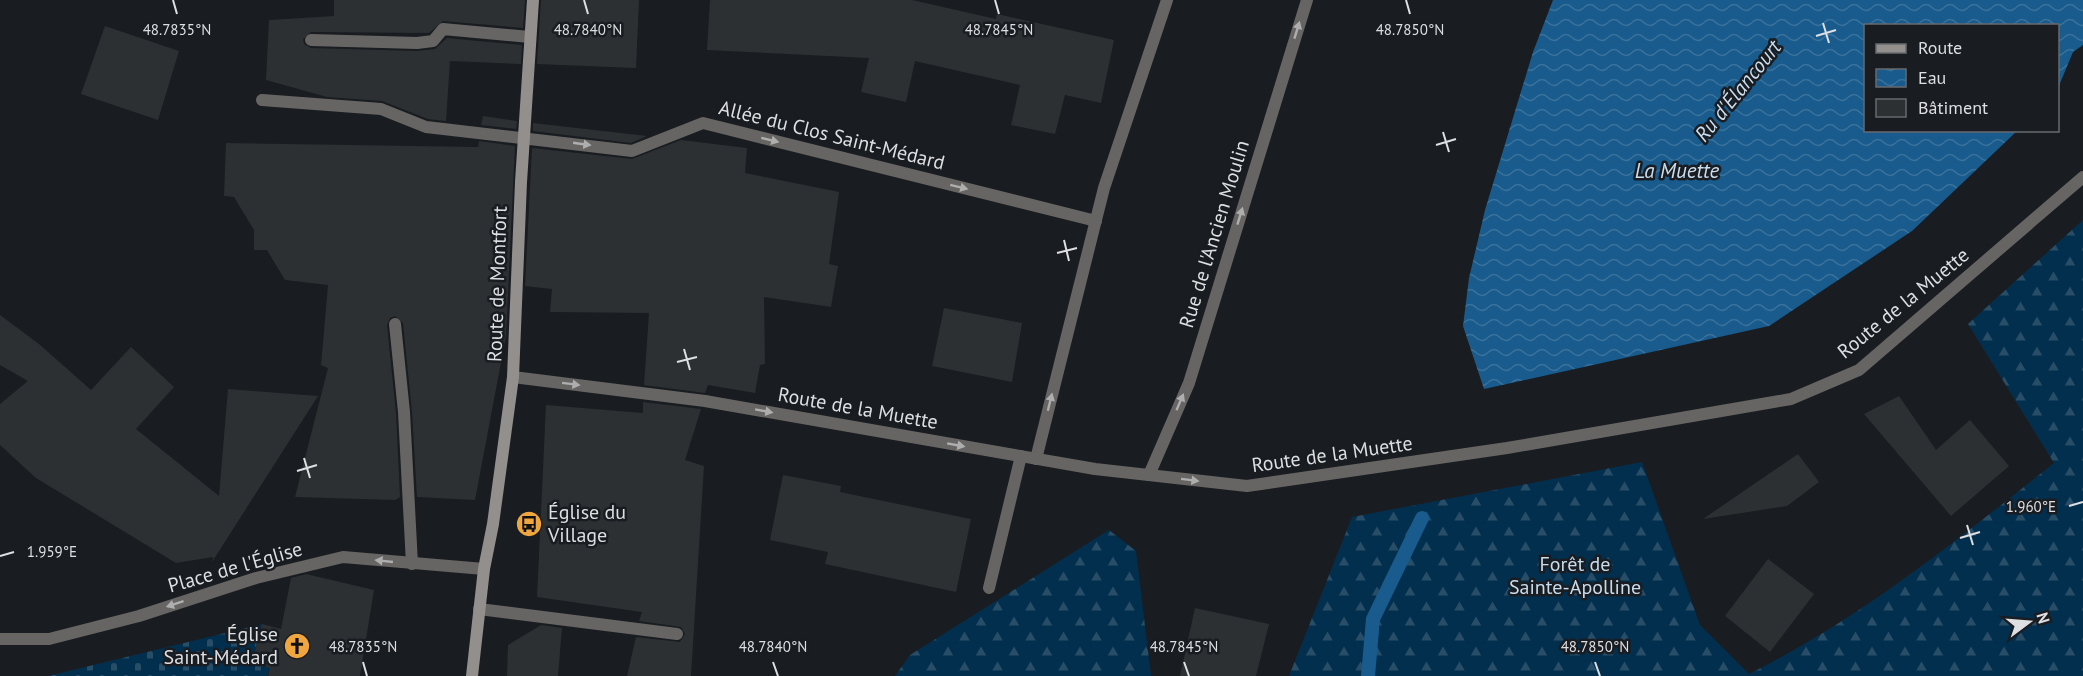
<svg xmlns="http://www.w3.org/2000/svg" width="2083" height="676" viewBox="0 0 2083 676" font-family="'PT Sans',sans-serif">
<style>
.forest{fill:url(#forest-firs)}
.cemetery{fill:url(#cemetery-stones)}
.water{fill:url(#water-waves)}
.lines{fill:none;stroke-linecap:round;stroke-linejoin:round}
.stream{stroke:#185b8c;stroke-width:14}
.building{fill:#2c3033}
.lane{stroke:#676563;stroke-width:12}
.street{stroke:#676563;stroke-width:12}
.secondary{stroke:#928f8c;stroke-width:12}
.oneway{fill:#aeaeaf}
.ticks{fill:none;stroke:#dddfe2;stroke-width:2}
.labels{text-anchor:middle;stroke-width:5;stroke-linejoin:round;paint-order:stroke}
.street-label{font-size:20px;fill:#dddfe2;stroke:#191c20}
.poi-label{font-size:20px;fill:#dddfe2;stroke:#191c20;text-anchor:start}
.park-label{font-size:20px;fill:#c8dced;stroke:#191c20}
.water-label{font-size:21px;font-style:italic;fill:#cadeef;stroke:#191c20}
.ticks-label{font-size:15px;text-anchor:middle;fill:#dddfe2;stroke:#191c20;stroke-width:5;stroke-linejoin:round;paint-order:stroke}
</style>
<defs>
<pattern id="forest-firs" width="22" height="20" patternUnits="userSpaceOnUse" patternTransform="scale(1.5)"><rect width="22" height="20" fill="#032f4e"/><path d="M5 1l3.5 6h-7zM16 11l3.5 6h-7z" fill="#274d67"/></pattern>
<pattern id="cemetery-stones" width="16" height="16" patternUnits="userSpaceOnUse" patternTransform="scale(1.5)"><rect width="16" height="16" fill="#032f4e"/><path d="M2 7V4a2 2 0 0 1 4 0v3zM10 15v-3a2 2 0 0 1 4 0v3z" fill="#274d67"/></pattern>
<pattern id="water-waves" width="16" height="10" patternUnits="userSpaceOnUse" patternTransform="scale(1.5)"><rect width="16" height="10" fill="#185b8c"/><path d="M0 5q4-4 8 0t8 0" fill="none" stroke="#39729c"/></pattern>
</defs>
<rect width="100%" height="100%" fill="#191c20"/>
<!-- forest -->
<g class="forest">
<path d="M2083,220V676H1289L1352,517L1642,462L1700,625L1749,674C1860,619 1957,540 2054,463L1968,324Z"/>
<path d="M1109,530L1136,551L1151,676H895L910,655Z"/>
</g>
<!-- cemetery -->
<path class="cemetery" d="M262,624L252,663L270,668L267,676H48Z"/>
<!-- water -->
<path class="water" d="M1553,0H2083V45L2073,52L2058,88V26H1866V130L2017,131L1912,231L1769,326L1484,389L1463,326L1469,278L1485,210L1533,52Z"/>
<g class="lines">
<!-- stream -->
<path class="stream" d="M1368,676L1373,619L1422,518"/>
</g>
<!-- building -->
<g class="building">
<path d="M334,0H525L523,28L443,21L429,33L311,32L303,39L304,44L311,48L417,51L435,49L447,38L522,45L521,64L450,61L446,121L428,119L382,101L327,97L266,80L269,20L334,16Z"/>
<path d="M541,0H639L636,68L537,64Z"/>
<path d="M710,0H912L996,19L997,14L1114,40L1101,103L1065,95L1055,134L1011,125L1020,85L915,61L906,102L861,92L869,58L707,50Z"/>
<path d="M105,26L179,51L158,120L81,94Z"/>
<path d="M483,116L517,121L516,129L481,125Z"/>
<path d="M533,123L647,136L631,143L533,131Z"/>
<path d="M681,140L747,148L745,173L839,192L829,264L838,266L831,307L764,297L765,364L760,365L755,393L708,385L705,393L644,385L649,313L550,312L552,289L525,286L532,148L632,159Z"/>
<path d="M479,141L515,146L506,336L475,500L417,497L412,412L403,323L395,316L390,318L387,325L396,413L400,497L395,500L295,497L328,368L321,365L328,285L285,280L267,250H254V230L234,197L224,196L226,143L478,147Z"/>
<path d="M944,308L1022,323L1012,382L932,366Z"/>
<path d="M0,315L39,344L91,390L131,347L174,387L136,429L219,496L228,389L318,396L212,562L213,557L176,563L36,478L0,445V404L28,381L0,365Z"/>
<path d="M1899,396L1936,450L1970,420L2009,466L1951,516L1864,414Z"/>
<path d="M643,402L701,409L685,460L704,466L691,676H627L636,637L680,642L685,634L681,627L639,621L642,612L537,597L546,405L643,413Z"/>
<path d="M1798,454L1819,482L1787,506L1703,519Z"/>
<path d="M783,475L841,486L840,492L971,519L956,592L825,564L828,552L770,540Z"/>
<path d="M1768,559L1814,594L1770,652L1725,616Z"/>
<path d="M306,574L374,590L360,676H268L270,668L252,663L262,624L281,629L291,578Z"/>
<path d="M1195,608L1269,624L1256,676H1180Z"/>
<path d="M541,625L562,628L558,676H507L508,645Z"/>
</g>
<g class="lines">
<!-- lane -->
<g class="lane">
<path d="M311,40L417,43L433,41L443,29L530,37"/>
<path d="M262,100L381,109L426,127L632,151L703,123L1096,221"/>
<path d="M395,324L404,412L412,564"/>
<path d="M1036,459L1104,188L1167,0"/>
<path d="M989,588L1021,456"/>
<path d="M479,609L677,634"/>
</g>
<!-- street -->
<g class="street">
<path d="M513,377L705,401L1095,469L1247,486L1507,448L1791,399L1859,370L2083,177"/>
<path d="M1149,475L1189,383L1307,0"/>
<path d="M0,639H49L139,616L256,578L343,557L484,569"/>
</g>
<!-- secondary -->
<path class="secondary" d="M472,676L484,569L493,524L513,377L521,182L533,0"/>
</g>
<!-- one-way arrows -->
<defs><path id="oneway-solid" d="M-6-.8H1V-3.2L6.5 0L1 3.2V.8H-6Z" transform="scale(1.5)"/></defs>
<g class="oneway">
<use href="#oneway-solid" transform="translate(1297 30) rotate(-73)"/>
<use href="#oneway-solid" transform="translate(770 140) rotate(14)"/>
<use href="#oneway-solid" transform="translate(582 144) rotate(8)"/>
<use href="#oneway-solid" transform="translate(959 187) rotate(14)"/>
<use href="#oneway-solid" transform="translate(1240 216) rotate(-73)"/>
<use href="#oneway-solid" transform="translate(571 384) rotate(7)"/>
<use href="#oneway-solid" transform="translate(1050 402) rotate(-76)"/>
<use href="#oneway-solid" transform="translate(1180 402) rotate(-67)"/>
<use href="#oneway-solid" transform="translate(764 411) rotate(10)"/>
<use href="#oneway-solid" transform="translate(956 445) rotate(10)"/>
<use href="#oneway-solid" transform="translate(1190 480) rotate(7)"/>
<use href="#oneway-solid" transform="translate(384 561) rotate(-174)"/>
<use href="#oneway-solid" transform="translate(175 604) rotate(162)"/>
</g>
<!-- ticks -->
<path class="ticks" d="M173,0L177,14M584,0L588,14M995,0L999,14M1406,0L1410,14M1823,23L1829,43M1816,36L1836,30M1443,132L1449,152M1436,145L1456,139M1064,240L1069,261M1057,253L1077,248M684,349L690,370M677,362L697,357M304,458L310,478M297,471L317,465M2069,506L2083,502M1967,525L1973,545M1960,538L1980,532M0,556L14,552M363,662L367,676M773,662L778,676M1184,662L1189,676M1595,662L1600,676"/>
<!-- icons -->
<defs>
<g id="bus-disc" transform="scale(1.35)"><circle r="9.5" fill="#f0a63f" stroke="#191c20"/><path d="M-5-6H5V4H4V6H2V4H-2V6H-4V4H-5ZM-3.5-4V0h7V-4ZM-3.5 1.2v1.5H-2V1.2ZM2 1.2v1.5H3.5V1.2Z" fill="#111"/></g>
<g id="church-disc" transform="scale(1.35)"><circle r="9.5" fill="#f0a63f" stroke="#191c20"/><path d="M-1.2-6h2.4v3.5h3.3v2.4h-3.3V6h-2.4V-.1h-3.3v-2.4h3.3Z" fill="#111"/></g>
</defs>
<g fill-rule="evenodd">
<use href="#bus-disc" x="529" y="524"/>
<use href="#church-disc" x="297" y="646"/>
</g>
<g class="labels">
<!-- street labels -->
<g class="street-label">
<text transform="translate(832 135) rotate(14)" y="7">Allée du Clos Saint-Médard</text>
<text transform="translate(1214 234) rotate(-73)" y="7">Rue de l'Ancien Moulin</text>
<text transform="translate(497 284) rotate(-88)" y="7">Route de Montfort</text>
<text transform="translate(1903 303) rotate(-39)" y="7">Route de la Muette</text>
<text transform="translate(858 408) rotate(10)" y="7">Route de la Muette</text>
<text transform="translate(1332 454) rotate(-8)" y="7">Route de la Muette</text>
<text transform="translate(235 567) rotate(-16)" y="7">Place de l'Église</text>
</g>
<!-- poi labels -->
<g class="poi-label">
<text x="548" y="519">Église du<tspan x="548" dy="23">Village</tspan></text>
<text x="278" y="641" text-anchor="end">Église<tspan x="278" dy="23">Saint-Médard</tspan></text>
</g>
<!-- park labels -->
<g class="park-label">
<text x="1575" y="571">Forêt de<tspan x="1575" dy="23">Sainte-Apolline</tspan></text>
</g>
<!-- water labels -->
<g class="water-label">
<text transform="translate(1738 91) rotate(-51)" y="7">Ru d'Élancourt</text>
<text x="1677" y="178">La Muette</text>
</g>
</g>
<g class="ticks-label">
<text x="177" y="35">48.7835°N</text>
<text x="588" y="35">48.7840°N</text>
<text x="999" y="35">48.7845°N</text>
<text x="1410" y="35">48.7850°N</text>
<text x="2031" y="512">1.960°E</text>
<text x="52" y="557">1.959°E</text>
<text x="363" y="652">48.7835°N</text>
<text x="773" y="652">48.7840°N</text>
<text x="1184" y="652">48.7845°N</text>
<text x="1595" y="652">48.7850°N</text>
</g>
<!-- legend -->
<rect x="1864" y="24" width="195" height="108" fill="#191c20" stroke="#676a6e" stroke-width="1.5"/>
<rect x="1876" y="44" width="30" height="9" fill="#928f8c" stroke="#676a6e" stroke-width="1.5"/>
<text x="1918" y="54" font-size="18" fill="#dddfe2">Route</text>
<rect x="1876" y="69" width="30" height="18" fill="url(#water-waves)" stroke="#676a6e" stroke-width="1.5"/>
<text x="1918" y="84" font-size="18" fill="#dddfe2">Eau</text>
<rect x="1876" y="99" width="30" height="18" fill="#2c3033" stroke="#676a6e" stroke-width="1.5"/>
<text x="1918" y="114" font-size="18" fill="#dddfe2">Bâtiment</text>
<!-- north arrow -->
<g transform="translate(2029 622) rotate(74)" stroke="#191c20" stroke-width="4.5" paint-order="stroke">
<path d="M0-4.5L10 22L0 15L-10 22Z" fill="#dddfe2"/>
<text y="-9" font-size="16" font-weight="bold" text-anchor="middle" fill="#dddfe2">N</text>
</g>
</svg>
